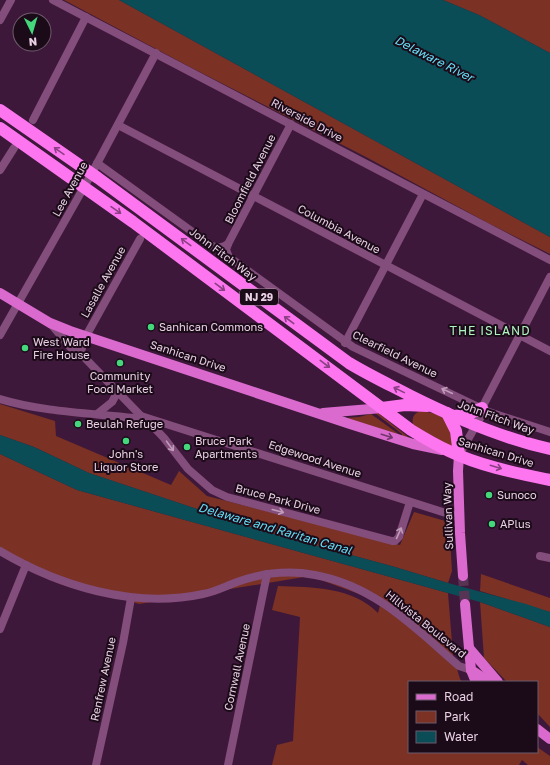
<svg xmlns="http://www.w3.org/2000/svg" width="550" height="765" viewBox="0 0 550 765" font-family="'Golos Text',sans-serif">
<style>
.green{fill:#7b3124}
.water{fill:#0a4d57}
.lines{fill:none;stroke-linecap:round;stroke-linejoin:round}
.major-tunnel{stroke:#583454;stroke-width:10;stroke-dasharray:10 5;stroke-linecap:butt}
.minor{stroke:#834d7c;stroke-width:8}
.major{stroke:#db6acf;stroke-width:10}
.highway{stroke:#fe75f0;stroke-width:12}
.oneway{stroke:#8c4084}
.oneway2{stroke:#c09cba}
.oneway3{stroke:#71366b}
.poi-dot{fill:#44d77b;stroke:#1b0b19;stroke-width:1.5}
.labels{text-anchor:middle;stroke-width:4;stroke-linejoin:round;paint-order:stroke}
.shield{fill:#1b0b19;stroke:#ab95a7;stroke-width:1}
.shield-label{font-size:10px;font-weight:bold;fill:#e9d0e4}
.street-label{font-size:11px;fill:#e9d0e4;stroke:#1b0b19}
.poi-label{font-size:11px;fill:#e9d0e4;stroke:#1b0b19;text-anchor:start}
.water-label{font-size:12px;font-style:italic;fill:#64def5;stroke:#1b0b19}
.neighbourhood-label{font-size:12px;letter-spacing:1px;fill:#aff4c0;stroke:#1b0b19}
</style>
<rect width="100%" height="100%" fill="#3e183a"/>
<!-- green -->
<g class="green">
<path d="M64,0H119L550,237V254L488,223L366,157L190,67Z"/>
<path d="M443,0H550V53L479,15Z"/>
<path d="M0,404L55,421L56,436L171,485L179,471L207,496L400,545L414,512L449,522L452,571L448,583L395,567L263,531L89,473L34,447L0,435Z"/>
<path d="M420,411C450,414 448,423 454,448L413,425C412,418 413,414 420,411Z"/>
<path d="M375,413H378L412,440L402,436V434Z"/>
<path d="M371,414L400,435L346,418L359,417Z"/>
<path d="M0,454L77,490L448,593L453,655L460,679L462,682H409V752H537V747L550,756V765H528L522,760L519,765H272L277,745L293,741L300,617L272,610L278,586C312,587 353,587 378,613L381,602L310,576L139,604L31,570L0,552Z"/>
<path d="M481,574L550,598V612L480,591Z"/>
<path d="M480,602L550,627V727L537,713V682H507L484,658Z"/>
</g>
<!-- water -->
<g class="water">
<path d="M119,0H443L479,15L550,53V237Z"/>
<path d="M0,435L34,447L89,473L263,531L395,567L448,583L526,604L550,612V627L480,602L448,593L77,490L0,454Z"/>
</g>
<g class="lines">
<!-- major-tunnel -->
<path class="major-tunnel" d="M463,576L465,604"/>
<!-- minor -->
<g class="minor">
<path d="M53,0L550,260"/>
<path d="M0,20L11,0"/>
<path d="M33,120L86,17"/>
<path d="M291,124L228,244L226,250L229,257L353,347L489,412L550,432"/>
<path d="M118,125L550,351"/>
<path d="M97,163L212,246C219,248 222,248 228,244"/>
<path d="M0,170L14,148"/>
<path d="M50,323L71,348L82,355L141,416"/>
<path d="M0,335L92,173L156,53"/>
<path d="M345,343L423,194"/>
<path d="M82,355L81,351L86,336L140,239"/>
<path d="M0,399C43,412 90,413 134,418L141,416L452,515L459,516"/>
<path d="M97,414L112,402L118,391"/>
<path d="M145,418L164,438L188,469L212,490L227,497L392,541H395L399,537L410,502"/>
<path d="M459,455L483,413L482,408L485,402L550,277"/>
<path d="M0,551C59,586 134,609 203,594C215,592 226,586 237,582C262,573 288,570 315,575C375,586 414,627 459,666L471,670"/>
<path d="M540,556L550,558"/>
<path d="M0,629L26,565"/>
<path d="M96,765L123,643L131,598"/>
<path d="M228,765L267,574"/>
</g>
<!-- major -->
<g class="major">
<path d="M0,293L50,323L70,331L350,424L413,444L442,450"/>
<path d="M323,413L382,408"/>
<path d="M459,455L458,471L460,533L463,576"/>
<path d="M465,604L471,670L476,682"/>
<path d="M469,648L498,682"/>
<path d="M471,670L489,682"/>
<path d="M537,729L550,739"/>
</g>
<!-- highway -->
<g class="highway">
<path d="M0,110L98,178L349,363C369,375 390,385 411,396C455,418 501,438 550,449"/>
<path d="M0,128L133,222L411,430C424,438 436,445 449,451C480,466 516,473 550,480"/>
<path d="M382,408L405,405L427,406"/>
<path d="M447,413L456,431L459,455"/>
<path d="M455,416L469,414L482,408"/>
</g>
</g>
<!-- one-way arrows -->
<defs><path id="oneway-shaft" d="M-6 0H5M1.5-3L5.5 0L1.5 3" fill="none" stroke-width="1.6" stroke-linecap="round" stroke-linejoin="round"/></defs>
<g class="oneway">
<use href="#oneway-shaft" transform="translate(59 151) rotate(-145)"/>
<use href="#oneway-shaft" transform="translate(116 210) rotate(35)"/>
<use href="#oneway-shaft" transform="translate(186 242) rotate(-144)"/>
<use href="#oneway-shaft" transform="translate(220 287) rotate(37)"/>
<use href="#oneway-shaft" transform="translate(289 320) rotate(-143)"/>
<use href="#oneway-shaft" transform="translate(325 364) rotate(37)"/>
<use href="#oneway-shaft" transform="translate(399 390) rotate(-154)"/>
<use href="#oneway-shaft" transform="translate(496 467) rotate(17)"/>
</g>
<g class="oneway2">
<use href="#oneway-shaft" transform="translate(447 391) rotate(-155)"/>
<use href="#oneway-shaft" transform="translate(170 446) rotate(54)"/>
<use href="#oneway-shaft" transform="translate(278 511) rotate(15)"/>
<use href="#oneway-shaft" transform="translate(399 533) rotate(-66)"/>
</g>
<use class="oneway3" href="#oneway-shaft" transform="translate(387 436) rotate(18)"/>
<!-- markers -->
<g class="poi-dot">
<circle cx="151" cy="327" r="4"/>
<circle cx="25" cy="348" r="4"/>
<circle cx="120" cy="363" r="4"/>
<circle cx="78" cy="424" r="4"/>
<circle cx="126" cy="441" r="4"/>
<circle cx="187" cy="447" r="4"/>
<circle cx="489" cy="495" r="4"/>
<circle cx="492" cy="524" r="4"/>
</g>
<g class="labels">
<!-- shield labels -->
<rect class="shield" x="240" y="289" width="38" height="16" rx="3"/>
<g class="shield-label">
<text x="259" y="301">NJ 29</text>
</g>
<!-- street labels -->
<g class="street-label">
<text transform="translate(307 120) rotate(28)" y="4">Riverside Drive</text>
<text transform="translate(250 179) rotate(-63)" y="4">Bloomfield Avenue</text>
<text transform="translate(70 189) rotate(-61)" y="4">Lee Avenue</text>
<text transform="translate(339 229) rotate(28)" y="4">Columbia Avenue</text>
<text transform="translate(223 254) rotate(37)" y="4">John Fitch Way</text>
<text transform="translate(103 282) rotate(-61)" y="4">Lasalle Avenue</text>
<text transform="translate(395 354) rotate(26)" y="4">Clearfield Avenue</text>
<text transform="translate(188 356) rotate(18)" y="4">Sanhican Drive</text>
<text transform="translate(496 417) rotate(20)" y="4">John Fitch Way</text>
<text transform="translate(496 452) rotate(17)" y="4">Sanhican Drive</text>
<text transform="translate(315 459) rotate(18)" y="4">Edgewood Avenue</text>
<text transform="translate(278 499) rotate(15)" y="4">Bruce Park Drive</text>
<text transform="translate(448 516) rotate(-92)" y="4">Sullivan Way</text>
<text transform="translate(426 624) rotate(39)" y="4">Hillvista Boulevard</text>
<text transform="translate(237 667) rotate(-78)" y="4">Cornwall Avenue</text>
<text transform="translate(103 679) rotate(-78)" y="4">Renfrew Avenue</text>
</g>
<!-- poi labels -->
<g class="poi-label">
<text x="159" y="331">Sanhican Commons</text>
<text x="33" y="346">West Ward<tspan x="33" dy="13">Fire House</tspan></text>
<text x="120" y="380" text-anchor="middle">Community<tspan x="120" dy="13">Food Market</tspan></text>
<text x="86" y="428">Beulah Refuge</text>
<text x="195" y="445">Bruce Park<tspan x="195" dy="13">Apartments</tspan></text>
<text x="126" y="458" text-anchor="middle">John's<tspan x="126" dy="13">Liquor Store</tspan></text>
<text x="497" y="499">Sunoco</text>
<text x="500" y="528">APlus</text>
</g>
<!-- water labels -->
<g class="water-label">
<text transform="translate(434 59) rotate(27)" y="4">Delaware River</text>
<text transform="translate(275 529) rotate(16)" y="4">Delaware and Raritan Canal</text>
</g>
<!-- neighbourhood labels -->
<g class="neighbourhood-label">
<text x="490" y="335">THE ISLAND</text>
</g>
</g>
<!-- legend -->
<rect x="408" y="681" width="130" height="72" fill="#1b0b19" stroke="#6d5a6a"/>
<rect x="416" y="694" width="20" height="6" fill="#db6acf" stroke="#6d5a6a"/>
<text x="444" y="701" font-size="12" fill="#e9d0e4">Road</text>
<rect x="416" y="711" width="20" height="12" fill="#7b3124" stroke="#6d5a6a"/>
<text x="444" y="721" font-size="12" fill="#e9d0e4">Park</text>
<rect x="416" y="731" width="20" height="12" fill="#0a4d57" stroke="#6d5a6a"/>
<text x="444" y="741" font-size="12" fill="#e9d0e4">Water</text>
<!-- north arrow -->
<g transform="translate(32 32) rotate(175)"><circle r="19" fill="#1b0b19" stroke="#6d5a6a"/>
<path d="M0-3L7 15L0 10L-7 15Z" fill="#44d77b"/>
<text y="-6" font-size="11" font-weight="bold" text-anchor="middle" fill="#e9d0e4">N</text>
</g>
</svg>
